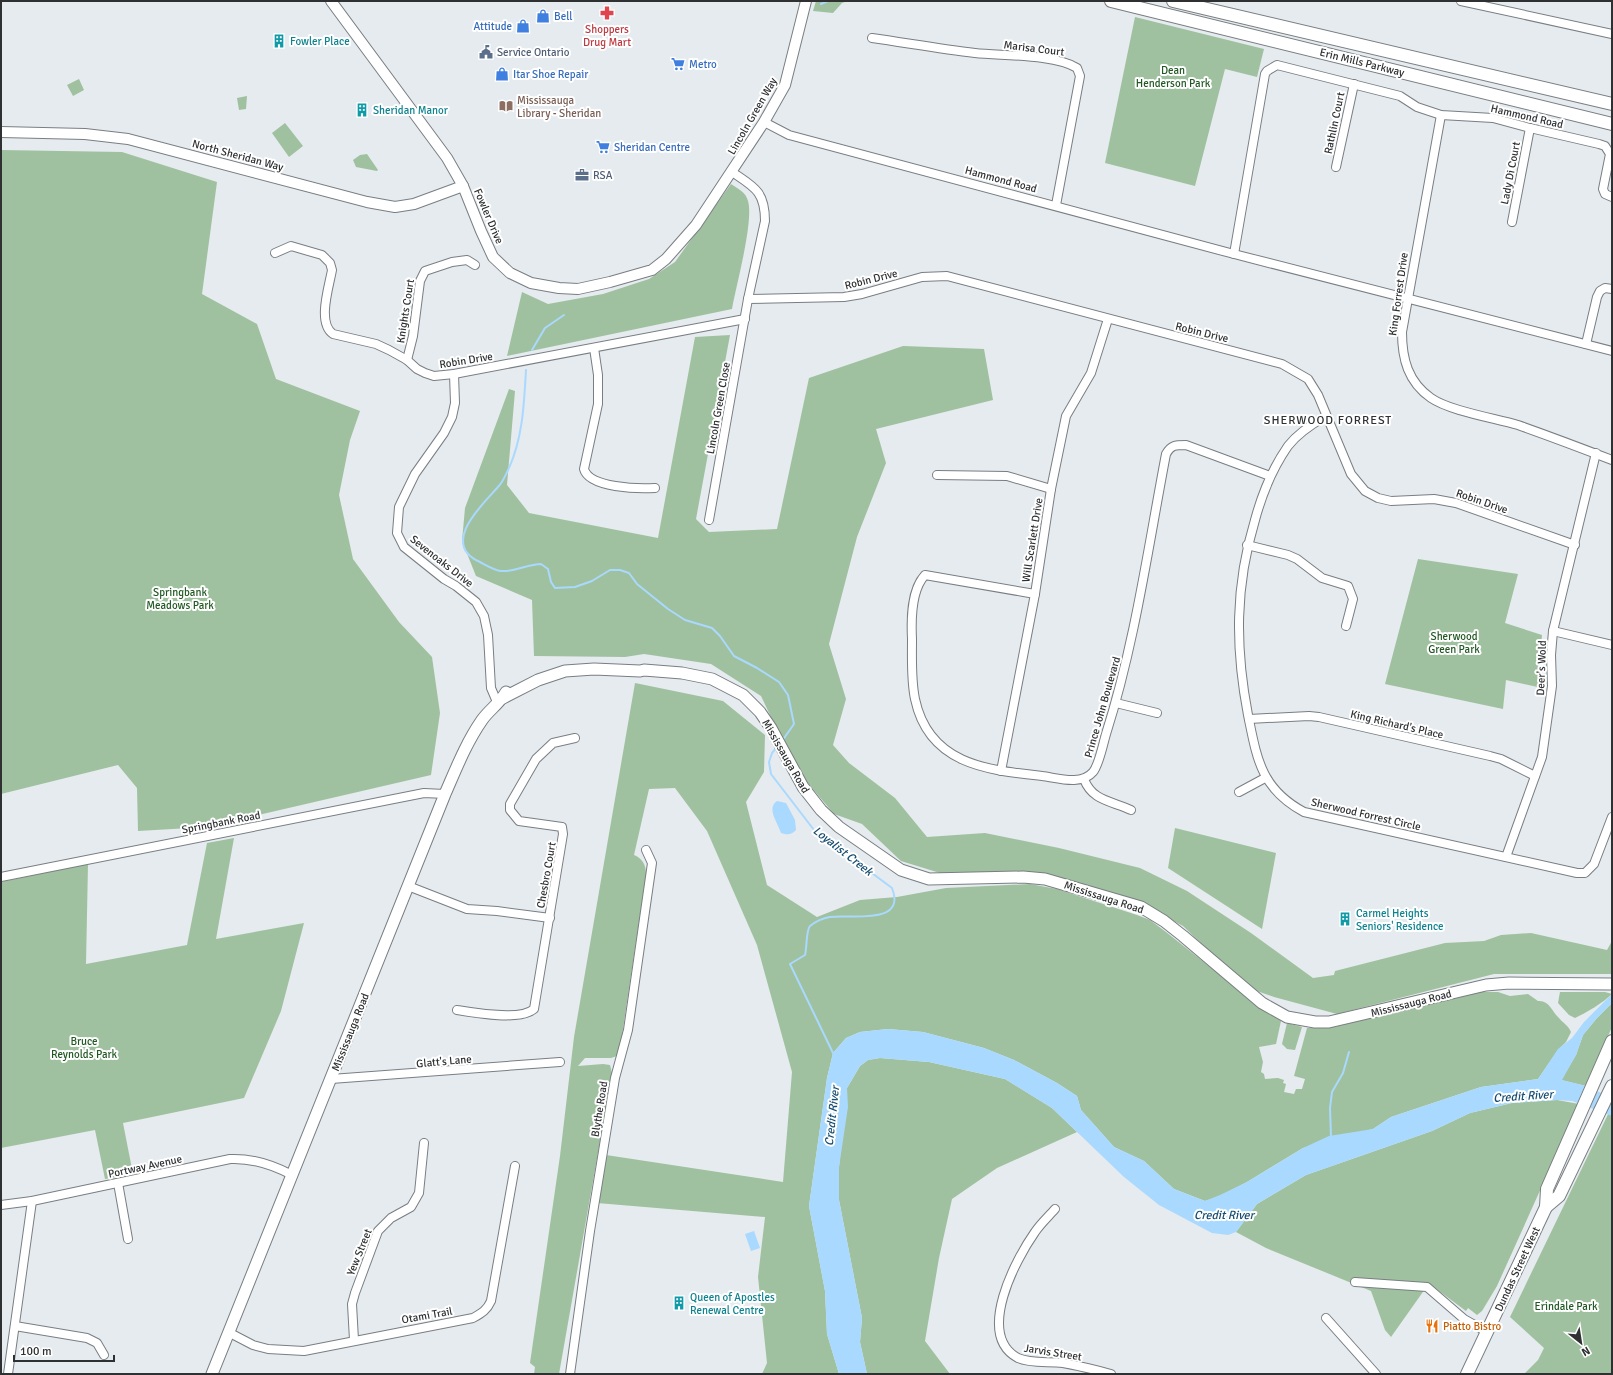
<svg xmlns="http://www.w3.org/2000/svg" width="1613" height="1375" viewBox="0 0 1613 1375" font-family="Signika,sans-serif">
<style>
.green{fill:#a0c19f}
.water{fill:#a9d9fe}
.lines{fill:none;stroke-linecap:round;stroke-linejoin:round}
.stream{stroke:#a9d9fe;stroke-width:2}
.minor-casing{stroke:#797e82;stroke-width:10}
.tertiary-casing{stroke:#797e82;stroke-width:12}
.secondary-casing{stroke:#797e82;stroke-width:13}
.primary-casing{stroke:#797e82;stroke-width:14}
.minor{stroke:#fff;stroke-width:8}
.tertiary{stroke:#fff;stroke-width:10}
.secondary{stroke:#fff;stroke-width:11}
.primary{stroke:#fff;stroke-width:12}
.labels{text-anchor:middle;stroke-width:4;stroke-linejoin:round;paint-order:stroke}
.shop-label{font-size:11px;fill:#366cbe;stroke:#fff;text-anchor:start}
.health-label{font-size:11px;fill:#be3a42;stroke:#fff}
.culture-label{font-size:11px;fill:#0d838f;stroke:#fff;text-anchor:start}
.street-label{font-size:11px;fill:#2e3032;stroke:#fff}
.service-label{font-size:11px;fill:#4e5e75;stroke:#fff;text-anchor:start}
.park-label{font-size:11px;fill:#215823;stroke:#fff}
.education-label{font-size:11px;fill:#785e54;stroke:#fff;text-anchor:start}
.food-label{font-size:11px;fill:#c56008;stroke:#fff;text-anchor:start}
.neighbourhood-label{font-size:12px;letter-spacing:1px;fill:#2e3032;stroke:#fff}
.water-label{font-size:12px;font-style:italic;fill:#164c70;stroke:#fff}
</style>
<rect width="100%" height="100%" fill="#e5ebef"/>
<!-- green -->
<g class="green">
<path d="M816,1H848L842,3L833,13L813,11Z"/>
<path d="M1135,17L1264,49L1257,77L1225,69L1195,186L1105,163Z"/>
<path d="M79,79L84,90L73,96L67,85Z"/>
<path d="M247,96L246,109L239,110L237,98Z"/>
<path d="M285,123L303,146L289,157L272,133Z"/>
<path d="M1,150L122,152L217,182L202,294L257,324L276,379L360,411L350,440L339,495L353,559L399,622L432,657L440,713L431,775L207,827L138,831L137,788L118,765L1,794Z"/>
<path d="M367,154L378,170L377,171L356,167L353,160L360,155Z"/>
<path d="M731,184C738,189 746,192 748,201C754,221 736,286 732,309L507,356L522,292L548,304L603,294L649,279L675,262Z"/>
<path d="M730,335L696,519L709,532L777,529L809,378L903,346L984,349L993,400L876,429L886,463L857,537L829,644L846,699L833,745L849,763L895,798L927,837L985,833L1059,848L1140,868L1187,891L1251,933L1313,978L1334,975L1335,971L1445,943L1484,941L1501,935L1531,933L1607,950L1612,941V974H1494L1337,1014L1274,997L1248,988L1183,926L1134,900L1102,890L977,875L940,873L901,861L862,824L834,814L795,768L761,696L711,664L644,654L625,657L534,656L532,600L476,576L462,541L465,508L509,389L515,391L507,485L529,513L658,538L695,337Z"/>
<path d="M1418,559L1518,574L1505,623L1542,635L1540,658L1542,688L1506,680L1503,709L1385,684Z"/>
<path d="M635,683L723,701L765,735L764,772L746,802L767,885L817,917L860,900L897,897L946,888L1030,884L1057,889L1137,915L1150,920L1166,932L1264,1010L1281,1021L1276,1044L1259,1047L1263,1062L1261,1072L1264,1074L1265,1079L1278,1078L1284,1080L1283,1083L1286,1084L1284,1092L1294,1094L1296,1089H1302L1305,1079L1294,1076L1307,1028L1334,1027L1474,992H1498L1510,996L1528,994L1538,1001C1549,1000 1552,1011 1558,1017C1563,1023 1568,1025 1571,1032L1566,1042L1558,1050L1538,1079L1481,1087L1391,1117L1373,1129L1303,1148L1247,1182L1220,1196L1205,1201L1174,1189L1144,1161L1114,1147L1081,1110L1077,1096L1057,1083L1014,1060L984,1048L923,1032L888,1029L860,1032L846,1038L833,1053L827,1078L809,1206L825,1291L827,1334L839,1374H762L767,1363L758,1277L765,1217L597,1203L606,1155L783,1182L792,1072L757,945L707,831L675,788L649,789L634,855C642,858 646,865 646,874L620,1049L617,1056L611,1058H585L578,1066L603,1064L610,1065L612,1073L559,1374H534L535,1367L530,1363L560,1156L574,1037Z"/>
<path d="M1175,828L1276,853L1262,929L1168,868Z"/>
<path d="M234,838L216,939L304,923L281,1011L244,1098L123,1123L133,1174L105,1179L95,1130L1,1148V882L88,864L86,964L187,945L207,843Z"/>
<path d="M1560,992H1605L1612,994C1604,1002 1586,1013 1575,1018L1569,1015L1558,1003Z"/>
<path d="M1612,1003V1027L1586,1086L1561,1080L1576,1055L1583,1035L1597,1018Z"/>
<path d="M1287,1023L1302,1027L1295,1050L1287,1049L1282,1044Z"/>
<path d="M880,1058L929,1062L1005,1079L1052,1108L1077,1132L997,1168L952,1199L939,1258L925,1341L950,1374H867L860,1342L862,1318L839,1200V1167L847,1088L860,1066L868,1060Z"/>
<path d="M1557,1100L1579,1104L1497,1286L1482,1311L1477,1315L1468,1308L1466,1311L1431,1285L1425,1289L1391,1337L1385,1330L1371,1291L1266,1248L1236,1232L1257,1204L1306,1175L1432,1131L1470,1113L1512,1103Z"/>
<path d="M1612,1106V1374H1524L1538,1360L1544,1348L1510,1317Z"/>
</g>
<!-- water -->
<g class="water">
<path d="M777,801L786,803L795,820L796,830C791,835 788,835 781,833C778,823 766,808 777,801Z"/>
<path d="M1612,994V1003L1597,1018L1583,1035L1576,1055L1562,1080L1586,1086L1612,1098V1116L1572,1101L1557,1100L1512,1103L1470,1113L1432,1131L1306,1175L1257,1204L1236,1232L1228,1235L1212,1233L1159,1205L1124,1177L1052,1108L1005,1079L929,1062L880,1058L868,1060L860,1066L847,1088L848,1107L839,1167V1200L862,1318L860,1342L867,1374H839L827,1334L825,1291L809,1206L827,1078L833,1053L846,1038L860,1032L888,1029L923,1032L984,1048L1014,1060L1057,1083L1077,1096L1081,1110L1114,1147L1144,1161L1174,1189L1205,1201L1220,1195L1247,1182L1303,1148L1329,1136L1373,1129L1391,1117L1481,1087L1538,1079L1558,1049L1572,1038L1584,1022Z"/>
<path d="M754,1231L760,1248L751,1251L745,1234Z"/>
</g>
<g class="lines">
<!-- stream -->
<g class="stream">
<path d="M821,4L828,1"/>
<path d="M532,350L545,328L564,315"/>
<path d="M526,370C524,403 523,437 509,468C506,474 503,482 498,487C483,504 439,544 480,562C486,565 495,571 502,571C515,572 528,564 541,564L548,569L551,582L555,588L575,587L592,581L610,570H620L629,573L637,584L668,609L685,620L712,628L720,636L734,656L757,668L779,682L788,695L794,724L782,741"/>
<path d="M777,747L772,753L769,762L771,774L814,830L892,888C907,926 850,914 830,917C824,918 815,922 810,926C806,930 807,948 805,955L790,964L834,1055"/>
<path d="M1331,1137L1330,1108L1332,1092L1343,1073L1349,1052"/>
</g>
<!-- minor casing -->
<g class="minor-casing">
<g id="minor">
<path d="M1461,1L1612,34"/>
<path d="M872,38C907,43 941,49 975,53C1002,56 1055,54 1077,68L1080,76L1056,205"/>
<path d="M1441,115L1402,332C1402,359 1408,382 1431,398C1450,411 1494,418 1518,425C1549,436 1581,448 1612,460"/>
<path d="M764,122L789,135L1234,254L1612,351"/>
<path d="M1336,167L1354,84"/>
<path d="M1512,222L1530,128"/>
<path d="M275,253L291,246L322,255L330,263L332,270C329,287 317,323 333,334L376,344L389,350L407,360L417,369L425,373L434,376L454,374L745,319"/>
<path d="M1234,254L1265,74L1267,71L1277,65L1400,96L1417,107L1441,115L1493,118L1530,128L1599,144L1605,146L1610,154L1603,189L1605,194L1612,197"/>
<path d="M748,299L844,297L862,294L922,277L947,276L1282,364L1308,379L1318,395L1351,474L1365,491L1378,498L1391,501L1434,499L1456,503L1575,545"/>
<path d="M1586,344L1597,297L1600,291L1605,288L1612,289"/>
<path d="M594,348L598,375V404L584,469C589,488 639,489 655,488"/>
<path d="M407,360L413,336L420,281L425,271L452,262L467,260L475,265"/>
<path d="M454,374L455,403L452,417L444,433L415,474L399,507L397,533L404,547L444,579L456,586L476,602L484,616L488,635L491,688L497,702"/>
<path d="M1326,416C1312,424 1298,433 1288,446C1272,469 1262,494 1255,520C1235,586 1235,647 1248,715C1257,759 1261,789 1304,812L1577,873H1585L1594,864L1612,817"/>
<path d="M937,475L1007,476L1051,489"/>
<path d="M709,520L748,299L765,221C765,191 754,187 732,172"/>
<path d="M1247,545L1288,555L1297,559L1322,578L1348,586L1353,599L1346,626"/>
<path d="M1035,594L925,575C911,590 911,619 912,639C912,659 911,680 915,699C929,765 988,770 1042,776C1058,778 1081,786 1093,772C1099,765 1103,744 1106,734C1135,643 1148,548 1166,454C1171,445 1175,445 1186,445L1270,476"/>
<path d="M1553,631L1612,645"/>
<path d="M1116,703L1157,713"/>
<path d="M1249,719L1309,716L1319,717L1490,756L1501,759L1535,776"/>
<path d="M1001,771L1035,594L1051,489L1066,416L1091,373L1108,319"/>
<path d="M1084,779C1092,801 1112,801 1131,810"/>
<path d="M1239,792L1265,778"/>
<path d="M1506,857L1542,757L1552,686L1551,655L1553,631L1596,453"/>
<path d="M1,877L424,793L445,794"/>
<path d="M408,886L467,909L497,911L550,918"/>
<path d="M457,1010C475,1013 520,1021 534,1009L563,834L562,827L519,821L510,810V804L536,759L553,743L575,738"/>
<path d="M331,1079L560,1062"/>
<path d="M118,1183L128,1239"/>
<path d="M1,1205L32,1201L230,1159C252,1158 273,1165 292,1175"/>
<path d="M1055,1209C1049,1216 1041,1223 1035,1232C1016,1259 975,1335 1018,1358C1031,1364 1049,1361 1063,1363C1080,1366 1096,1370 1111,1374"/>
<path d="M1355,1282L1427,1287L1464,1319L1487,1332"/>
<path d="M1326,1318L1376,1374"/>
<path d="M15,1326L87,1338L97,1343L104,1355"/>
<path d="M228,1332L253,1345L268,1349L304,1351L473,1318C482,1313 487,1310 491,1301L515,1166"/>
<path d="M354,1340L352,1304L355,1293L378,1231L391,1218L411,1207L419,1193L424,1143"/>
<path d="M8,1374L32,1201"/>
<path d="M570,1374L590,1231L615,1078L628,1030L652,863L646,850"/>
</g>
</g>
<!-- tertiary casing -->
<g class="tertiary-casing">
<g id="tertiary">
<path d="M331,1L447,158L463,186L481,231L493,257L510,273L531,283L559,288L578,289L610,282L652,270L666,259L696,225L764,122L785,85L806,1"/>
<path d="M1,132L85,134L128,139L367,202L395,207L414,204L463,186"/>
</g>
</g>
<!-- secondary casing -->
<g class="secondary-casing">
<g id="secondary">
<path d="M503,698L538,680L565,671L594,669L640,671L644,670L682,673L712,679L743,695L760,712L771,728L803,787L821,810L839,827L901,870L929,879L1023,877L1045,879L1141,907L1164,921L1183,936L1262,1003L1287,1017L1315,1022H1329L1486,985L1509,983L1612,984"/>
<path d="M212,1374L445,794C456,769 466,743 482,720C489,710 500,703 506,692"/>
</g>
</g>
<!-- primary casing -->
<g class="primary-casing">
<g id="primary">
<path d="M1111,1L1612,124"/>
<path d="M1173,1L1612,104"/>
<path d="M1546,1207L1559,1196L1612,1086"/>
<path d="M1467,1374L1546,1207L1547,1189L1612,1041"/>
</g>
</g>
<!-- minor -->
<use href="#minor" class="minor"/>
<!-- tertiary -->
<use href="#tertiary" class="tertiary"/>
<!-- secondary -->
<use href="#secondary" class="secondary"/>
<!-- primary -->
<use href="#primary" class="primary"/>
</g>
<!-- icons -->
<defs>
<g id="pharmacy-bare" transform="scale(1.08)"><path d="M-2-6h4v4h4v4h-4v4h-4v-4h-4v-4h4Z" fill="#e0444e" stroke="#fff" stroke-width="2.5" paint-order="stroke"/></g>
<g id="shop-bare" transform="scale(1.08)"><path d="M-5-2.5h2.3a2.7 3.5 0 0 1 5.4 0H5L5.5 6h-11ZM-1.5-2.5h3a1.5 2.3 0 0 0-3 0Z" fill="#3f7fe0" stroke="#fff" stroke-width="2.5" paint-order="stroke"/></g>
<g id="building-bare" transform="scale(1.08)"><path d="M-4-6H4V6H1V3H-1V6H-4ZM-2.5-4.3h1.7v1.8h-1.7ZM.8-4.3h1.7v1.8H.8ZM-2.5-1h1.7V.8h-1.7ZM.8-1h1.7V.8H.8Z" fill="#0f9aa8" stroke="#fff" stroke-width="2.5" paint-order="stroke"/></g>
<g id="civic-bare" transform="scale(1.08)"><path d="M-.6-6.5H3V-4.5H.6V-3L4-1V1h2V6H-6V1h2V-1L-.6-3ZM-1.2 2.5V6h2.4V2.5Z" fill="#5c6f8a" stroke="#fff" stroke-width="2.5" paint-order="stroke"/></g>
<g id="supermarket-bare" transform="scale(1.08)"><path d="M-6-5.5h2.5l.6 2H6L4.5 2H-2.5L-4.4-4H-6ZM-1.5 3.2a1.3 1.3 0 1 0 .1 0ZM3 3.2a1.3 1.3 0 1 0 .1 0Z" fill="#3f7fe0" stroke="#fff" stroke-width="2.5" paint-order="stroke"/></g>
<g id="library-bare" transform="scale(1.08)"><path d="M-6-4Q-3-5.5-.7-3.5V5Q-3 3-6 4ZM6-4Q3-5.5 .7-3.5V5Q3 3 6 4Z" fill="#8d6e63" stroke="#fff" stroke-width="2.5" paint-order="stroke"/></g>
<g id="office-bare" transform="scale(1.08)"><path d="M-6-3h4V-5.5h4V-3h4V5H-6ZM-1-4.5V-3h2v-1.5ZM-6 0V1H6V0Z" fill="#5c6f8a" stroke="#fff" stroke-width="2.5" paint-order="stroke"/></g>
<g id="restaurant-bare" transform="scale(1.08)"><path d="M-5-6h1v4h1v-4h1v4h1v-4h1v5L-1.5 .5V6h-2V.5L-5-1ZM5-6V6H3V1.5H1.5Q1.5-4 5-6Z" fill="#e8710a" stroke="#fff" stroke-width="2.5" paint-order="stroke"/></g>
</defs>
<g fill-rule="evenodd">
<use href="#pharmacy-bare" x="607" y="13"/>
<use href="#shop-bare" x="543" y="16"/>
<use href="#shop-bare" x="523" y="26"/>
<use href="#building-bare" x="279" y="41"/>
<use href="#civic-bare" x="486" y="52"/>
<use href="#supermarket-bare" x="678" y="64"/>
<use href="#shop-bare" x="502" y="74"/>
<use href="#library-bare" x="506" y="106"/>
<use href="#building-bare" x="362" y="110"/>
<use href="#supermarket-bare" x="603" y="147"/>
<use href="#office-bare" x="582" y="175"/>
<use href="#building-bare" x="1345" y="919"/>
<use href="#building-bare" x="679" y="1303"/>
<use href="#restaurant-bare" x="1432" y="1326"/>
</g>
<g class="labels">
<!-- shop labels -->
<g class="shop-label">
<text x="554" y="20">Bell</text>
<text x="512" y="30" text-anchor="end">Attitude</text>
<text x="689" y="68">Metro</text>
<text x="513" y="78">Itar Shoe Repair</text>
<text x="614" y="151">Sheridan Centre</text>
</g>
<!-- health labels -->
<g class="health-label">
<text x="607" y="33">Shoppers<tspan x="607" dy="13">Drug Mart</tspan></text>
</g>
<!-- culture labels -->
<g class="culture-label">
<text x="290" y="45">Fowler Place</text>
<text x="373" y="114">Sheridan Manor</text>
<text x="1356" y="917">Carmel Heights<tspan x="1356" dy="13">Seniors' Residence</tspan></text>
<text x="690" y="1301">Queen of Apostles<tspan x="690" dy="13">Renewal Centre</tspan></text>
</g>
<!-- street labels -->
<g class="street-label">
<text transform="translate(1034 48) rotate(7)" y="4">Marisa Court</text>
<text transform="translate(1362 62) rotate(14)" y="4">Erin Mills Parkway</text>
<text transform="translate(752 116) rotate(-60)" y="4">Lincoln Green Way</text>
<text transform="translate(1527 116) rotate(13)" y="4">Hammond Road</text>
<text transform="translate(1334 123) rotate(-78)" y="4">Rathlin Court</text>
<text transform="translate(238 155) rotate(15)" y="4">North Sheridan Way</text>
<text transform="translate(1510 173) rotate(-79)" y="4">Lady Di Court</text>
<text transform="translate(1001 179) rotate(15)" y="4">Hammond Road</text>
<text transform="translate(489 216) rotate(67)" y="4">Fowler Drive</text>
<text transform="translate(871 279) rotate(-14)" y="4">Robin Drive</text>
<text transform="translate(1398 294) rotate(-82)" y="4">King Forrest Drive</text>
<text transform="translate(405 311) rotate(-81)" y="4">Knights Court</text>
<text transform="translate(1202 332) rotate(14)" y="4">Robin Drive</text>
<text transform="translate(466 360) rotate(-9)" y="4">Robin Drive</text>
<text transform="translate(718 408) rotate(-80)" y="4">Lincoln Green Close</text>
<text transform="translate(1482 501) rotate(19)" y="4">Robin Drive</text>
<text transform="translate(1032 540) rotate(-81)" y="4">Will Scarlett Drive</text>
<text transform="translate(442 561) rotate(38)" y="4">Sevenoaks Drive</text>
<text transform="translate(1541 668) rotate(-88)" y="4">Deer's Wold</text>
<text transform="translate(1102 707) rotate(-74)" y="4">Prince John Boulevard</text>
<text transform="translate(1397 724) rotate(13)" y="4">King Richard's Place</text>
<text transform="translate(786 756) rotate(60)" y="4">Mississauga Road</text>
<text transform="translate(1366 814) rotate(13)" y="4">Sherwood Forrest Circle</text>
<text transform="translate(221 822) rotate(-11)" y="4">Springbank Road</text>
<text transform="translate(546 875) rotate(-80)" y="4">Chesbro Court</text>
<text transform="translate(1104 897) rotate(18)" y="4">Mississauga Road</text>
<text transform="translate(1411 1003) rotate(-14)" y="4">Mississauga Road</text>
<text transform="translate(350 1032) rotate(-68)" y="4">Mississauga Road</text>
<text transform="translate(444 1061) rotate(-5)" y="4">Glatt's Lane</text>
<text transform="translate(599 1109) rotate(-81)" y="4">Blythe Road</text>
<text transform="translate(145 1166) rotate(-12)" y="4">Portway Avenue</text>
<text transform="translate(359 1252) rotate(-68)" y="4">Yew Street</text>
<text transform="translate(1517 1269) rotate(-65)" y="4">Dundas Street West</text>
<text transform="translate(427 1315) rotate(-10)" y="4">Otami Trail</text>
<text transform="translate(1053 1352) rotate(9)" y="4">Jarvis Street</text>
</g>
<!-- service labels -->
<g class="service-label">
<text x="497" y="56">Service Ontario</text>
<text x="593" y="179">RSA</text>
</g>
<!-- park labels -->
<g class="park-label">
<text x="1173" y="74">Dean<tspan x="1173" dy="13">Henderson Park</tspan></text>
<text x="180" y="596">Springbank<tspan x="180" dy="13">Meadows Park</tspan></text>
<text x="1454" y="640">Sherwood<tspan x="1454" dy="13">Green Park</tspan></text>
<text x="84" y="1045">Bruce<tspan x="84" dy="13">Reynolds Park</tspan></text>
<text x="1566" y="1310">Erindale Park</text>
</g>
<!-- education labels -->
<g class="education-label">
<text x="517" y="104">Mississauga<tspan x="517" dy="13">Library - Sheridan</tspan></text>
</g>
<!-- food labels -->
<g class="food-label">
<text x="1443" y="1330">Piatto Bistro</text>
</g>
<!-- neighbourhood labels -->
<g class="neighbourhood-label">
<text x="1328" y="424">SHERWOOD FORREST</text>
</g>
<!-- water labels -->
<g class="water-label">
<text transform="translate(843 851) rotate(38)" y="4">Loyalist Creek</text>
<text transform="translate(1523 1096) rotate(-4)" y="4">Credit River</text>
<text transform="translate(832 1116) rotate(-84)" y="4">Credit River</text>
<text x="1224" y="1219">Credit River</text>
</g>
</g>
<!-- border -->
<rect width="1613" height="1375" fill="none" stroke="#2e3032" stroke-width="4"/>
<!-- north arrow -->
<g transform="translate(1581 1343) rotate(150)" stroke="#ffffff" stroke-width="3" paint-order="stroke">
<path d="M0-3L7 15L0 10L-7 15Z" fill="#2e3032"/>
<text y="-6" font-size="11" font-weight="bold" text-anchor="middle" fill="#2e3032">N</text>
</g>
<!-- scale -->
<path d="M14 1355v6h100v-6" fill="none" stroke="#2e3032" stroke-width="2"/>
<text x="20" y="1355" font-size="12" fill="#2e3032" stroke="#ffffff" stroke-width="3" paint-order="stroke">100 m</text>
</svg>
